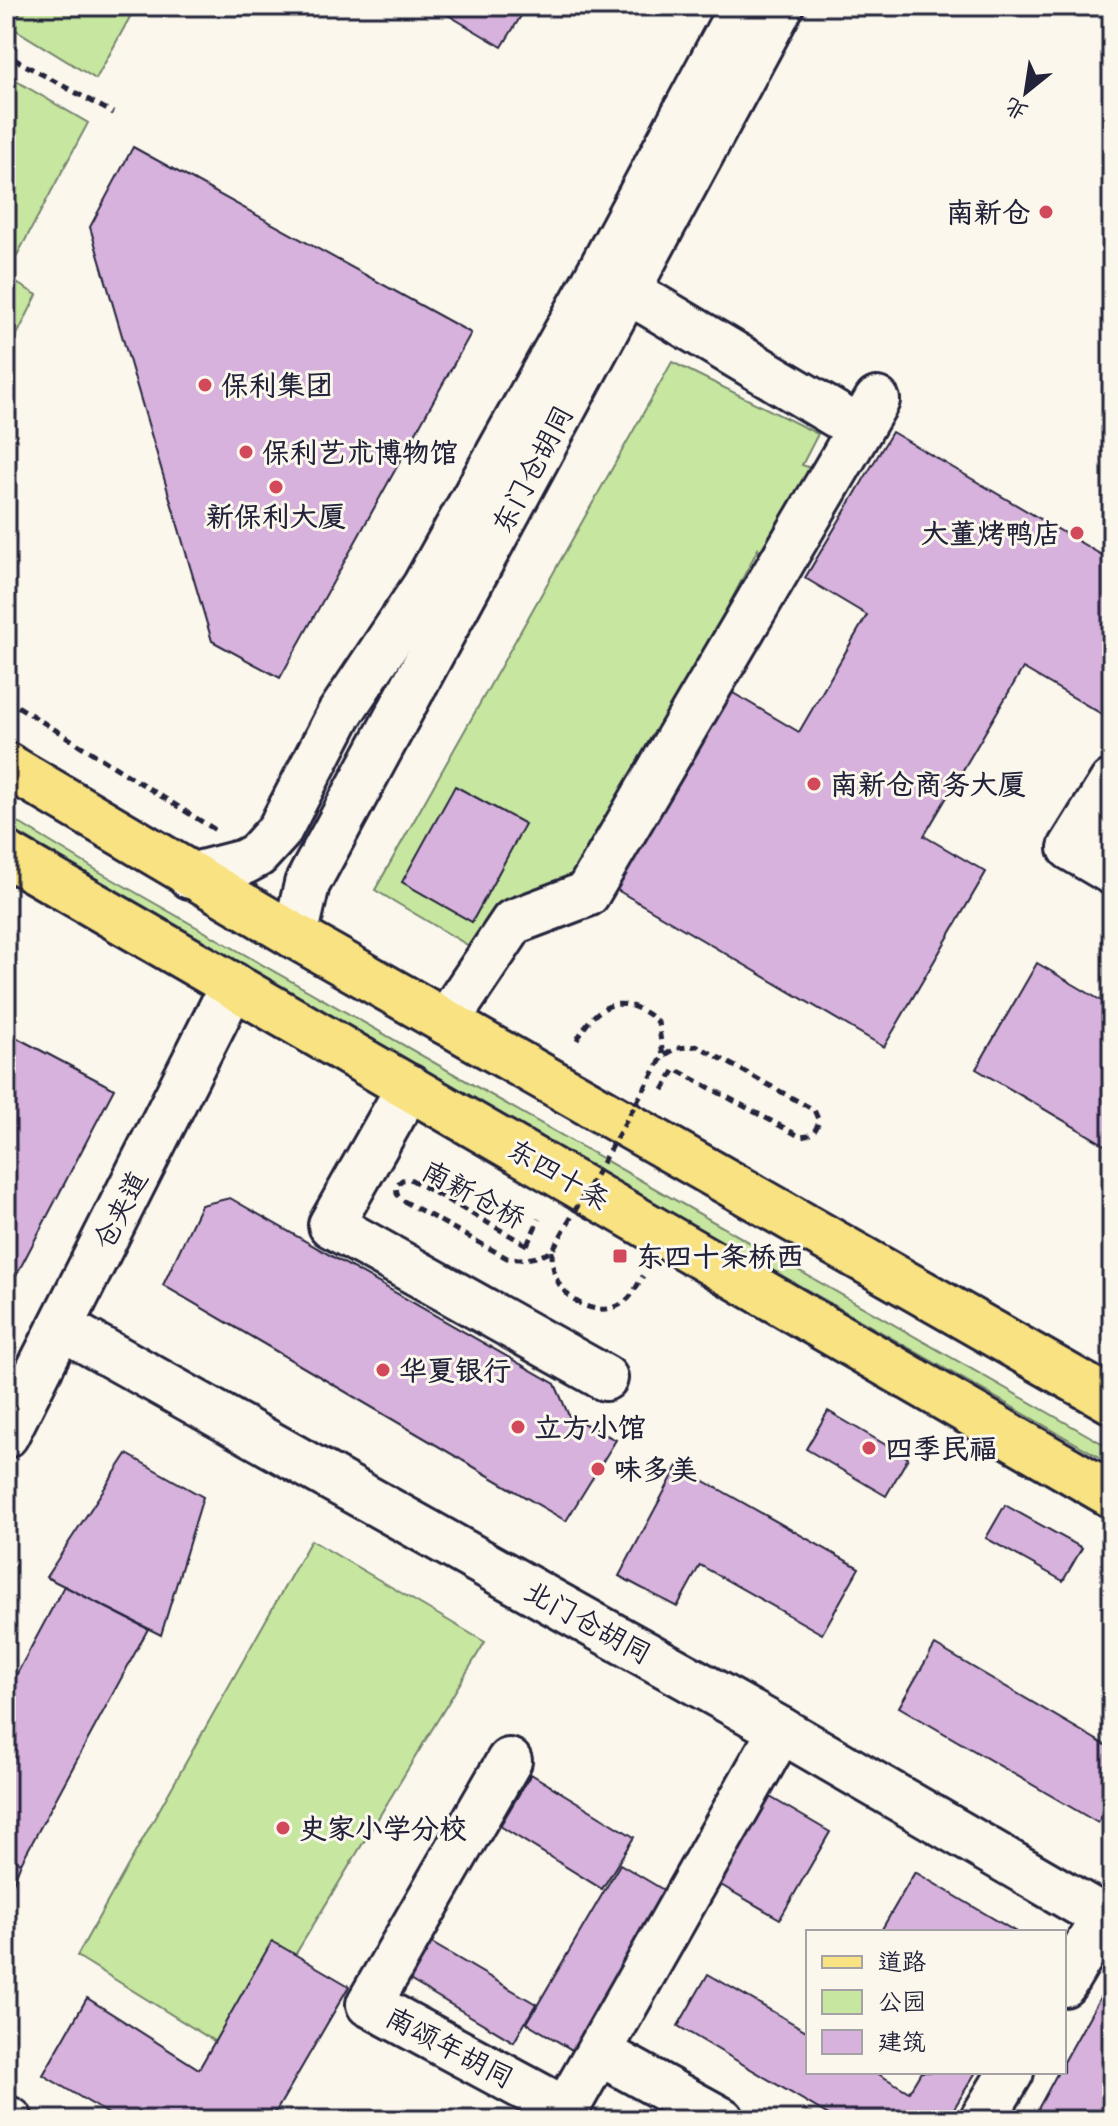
<svg xmlns="http://www.w3.org/2000/svg" width="1118" height="2126" viewBox="0 0 1118 2126" font-family="Mynerve,'LXGW WenKai TC',sans-serif">
<style>
.green{fill:#c7e7a0;stroke:#74846e;stroke-width:2}
.building{fill:#d7b2dc;stroke:#22223b;stroke-width:2}
.lines{fill:none;stroke-linecap:round;stroke-linejoin:round}
.minor-casing{stroke:#22223b;stroke-width:50}
.major-casing{stroke:#22223b;stroke-width:50}
.path{stroke:#22223b;stroke-width:5;stroke-dasharray:8 6;stroke-linecap:butt}
.minor{stroke:#fbf7ec;stroke-width:44}
.major{stroke:#f8e281;stroke-width:44}
.path-bridge{stroke:#22223b;stroke-width:5;stroke-dasharray:8 6;stroke-linecap:butt}
.poi-dot{fill:#d1495b;stroke:#fbf7ec;stroke-width:3}
.labels{text-anchor:middle;stroke-width:6;stroke-linejoin:round;paint-order:stroke}
.poi-label{font-size:28px;font-weight:bold;fill:#22223b;stroke:#fbf7ec;text-anchor:start}
.street-label{font-size:28px;fill:#22223b;stroke:#fbf7ec}
</style>
<rect width="100%" height="100%" fill="#fbf7ec"/>
<filter id="ink" filterUnits="userSpaceOnUse"><feTurbulence type="fractalNoise" baseFrequency=".0125" numOctaves="2"/><feDisplacementMap in="SourceGraphic" scale="16" xChannelSelector="R" yChannelSelector="G"/><feConvolveMatrix kernelMatrix="1 2 1 2 8 2 1 2 1" color-interpolation-filters="sRGB"/></filter>
<g filter="url(#ink)">
<!-- green -->
<g class="green">
<path d="M23,6H136L96,79L13,28Z"/>
<path d="M6,75L88,123L6,276Z"/>
<path d="M6,277L37,295L6,357Z"/>
<path d="M672,362L818,434L802,465L811,468L759,553L758,549L582,886L476,950L375,890Z"/>
<path d="M6,815L98,871L1112,1449V1464L91,881L6,835Z"/>
<path d="M311,1540L485,1642L235,2054L77,1956Z"/>
</g>
<!-- building -->
<g class="building">
<path d="M433,6H527L502,47Z"/>
<path d="M133,147L471,333L280,678L212,641L90,227Z"/>
<path d="M892,432L1112,561V708L1107,717L1023,668L924,836L986,872L884,1047L612,887L728,690L799,732L867,615L805,578Z"/>
<path d="M455,786L525,824L472,922L402,882Z"/>
<path d="M1037,963L1112,1007V1149L976,1069Z"/>
<path d="M6,1032L114,1089L6,1295Z"/>
<path d="M230,1198L555,1384L569,1416L616,1440L566,1521L163,1285L201,1205Z"/>
<path d="M828,1411L908,1458L886,1496L806,1449Z"/>
<path d="M127,1454L203,1497L161,1635L46,1577Z"/>
<path d="M678,1466L859,1568L822,1634L700,1565L677,1607L619,1576Z"/>
<path d="M1005,1505L1082,1548L1063,1581L986,1538Z"/>
<path d="M64,1586L148,1629L21,1863L6,1855V1694Z"/>
<path d="M935,1645L1112,1749V1799L1098,1823L899,1707Z"/>
<path d="M531,1774L634,1837L602,1889L500,1826Z"/>
<path d="M770,1797L830,1832L780,1919L719,1884Z"/>
<path d="M6,1855L21,1863L6,1901Z"/>
<path d="M620,1864L667,1892L574,2051L527,2023Z"/>
<path d="M915,1872L1016,1932H888L882,1929Z"/>
<path d="M272,1941L349,1986L271,2120H119L43,2075L87,1998L199,2069Z"/>
<path d="M430,1942L536,2004L514,2042L408,1979Z"/>
<path d="M708,1974L808,2032V2072H875L909,2092L921,2072H976L947,2120H837L678,2026Z"/>
<path d="M1108,1983L1112,1985V2118L1032,2120L1058,2072H1064V2062Z"/>
</g>
<g class="lines">
<!-- minor casing -->
<g class="minor-casing">
<g id="minor">
<path d="M628,291L860,429"/>
<path d="M1112,782L1071,848L1112,872"/>
<path d="M190,876L244,862L257,855L279,831L339,715L425,586L592,286L742,6"/>
<path d="M295,936L307,884L781,6"/>
<path d="M446,1022L513,922L587,894L877,400"/>
<path d="M409,1087L331,1225L605,1378"/>
<path d="M61,1327L781,1730L1112,1922"/>
<path d="M6,1435L233,985"/>
<path d="M509,1761L369,2004L566,2110"/>
<path d="M1064,1984L1104,1917"/>
<path d="M600,2053L722,2120"/>
<path d="M6,2118L10,2120"/>
<path d="M560,2120L781,1730"/>
<path d="M982,2120L1011,2072"/>
</g>
</g>
<!-- major casing -->
<g class="major-casing">
<g id="major">
<path d="M6,765L295,936L1112,1401"/>
<path d="M6,854L1112,1495"/>
</g>
</g>
<!-- path -->
<g class="path">
<path d="M6,47L14,59L113,113"/>
<path d="M6,699L217,831"/>
<path d="M577,1040C598,1001 623,992 658,1022L663,1056"/>
<path d="M663,1090L675,1069"/>
<path d="M527,1245L539,1219"/>
<path d="M552,1251C552,1262 553,1272 558,1282C570,1304 602,1319 624,1302C633,1296 637,1285 643,1276"/>
</g>
<!-- minor -->
<use href="#minor" class="minor"/>
<!-- major -->
<use href="#major" class="major"/>
<!-- path-bridge -->
<path class="path-bridge" d="M527,1245L410,1179L402,1180L396,1186L397,1194L402,1200L507,1258C525,1260 536,1259 552,1251L663,1056L677,1048L698,1046L814,1110L819,1121C816,1131 812,1136 801,1137L675,1069"/>
</g>
</g>
<!-- markers -->
<g class="poi-dot">
<circle cx="1046" cy="212" r="8"/>
<circle cx="205" cy="385" r="8"/>
<circle cx="246" cy="452" r="8"/>
<circle cx="276" cy="487" r="8"/>
<circle cx="1077" cy="533" r="8"/>
<circle cx="814" cy="784" r="8"/>
<rect x="612" y="1248" width="16" height="16" rx="4"/>
<circle cx="383" cy="1370" r="8"/>
<circle cx="518" cy="1427" r="8"/>
<circle cx="869" cy="1448" r="8"/>
<circle cx="598" cy="1469" r="8"/>
<circle cx="283" cy="1828" r="8"/>
</g>
<g class="labels">
<!-- poi labels -->
<g class="poi-label">
<text x="1030" y="222" text-anchor="end">南新仓</text>
<text x="221" y="395">保利集团</text>
<text x="262" y="462">保利艺术博物馆</text>
<text x="276" y="526" text-anchor="middle">新保利大厦</text>
<text x="1061" y="543" text-anchor="end">大董烤鸭店</text>
<text x="830" y="794">南新仓商务大厦</text>
<text x="636" y="1266">东四十条桥西</text>
<text x="399" y="1380">华夏银行</text>
<text x="534" y="1437">立方小馆</text>
<text x="885" y="1458">四季民福</text>
<text x="614" y="1479">味多美</text>
<text x="299" y="1838">史家小学分校</text>
</g>
<!-- street labels -->
<g class="street-label">
<text transform="translate(532 469) rotate(-62)" y="10">东门仓胡同</text>
<text transform="translate(559 1174) rotate(30)" y="10">东四十条</text>
<text transform="translate(474 1194) rotate(28)" y="10">南新仓桥</text>
<text transform="translate(120 1210) rotate(-63)" y="10">仓夹道</text>
<text transform="translate(588 1622) rotate(29)" y="10">北门仓胡同</text>
<text transform="translate(450 2047) rotate(28)" y="10">南颂年胡同</text>
</g>
</g>
<!-- margin -->
<rect width="1118" height="2126" fill="none" stroke="#fbf7ec" stroke-width="32"/>
<rect x="16" y="16" width="1086" height="2094" fill="none" stroke="#22223b" stroke-width="3" filter="url(#ink)"/>
<!-- legend -->
<rect x="806" y="1930" width="260" height="144" fill="#fbf7ec" stroke="#a4a2a5" stroke-width="2"/>
<rect x="822" y="1956" width="40" height="12" fill="#f8e281" stroke="#a4a2a5" stroke-width="2"/>
<text x="878" y="1970" font-size="24" fill="#22223b">道路</text>
<rect x="822" y="1990" width="40" height="24" fill="#c7e7a0" stroke="#a4a2a5" stroke-width="2"/>
<text x="878" y="2010" font-size="24" fill="#22223b">公园</text>
<rect x="822" y="2030" width="40" height="24" fill="#d7b2dc" stroke="#a4a2a5" stroke-width="2"/>
<text x="878" y="2050" font-size="24" fill="#22223b">建筑</text>
<!-- north arrow -->
<g transform="translate(1026 92) rotate(210)" stroke="#fbf7ec" stroke-width="6" paint-order="stroke">
<path d="M0-6L14 30L0 20L-14 30Z" fill="#22223b"/>
<text y="-12" font-size="22" font-weight="bold" text-anchor="middle" fill="#22223b">北</text>
</g>
</svg>
